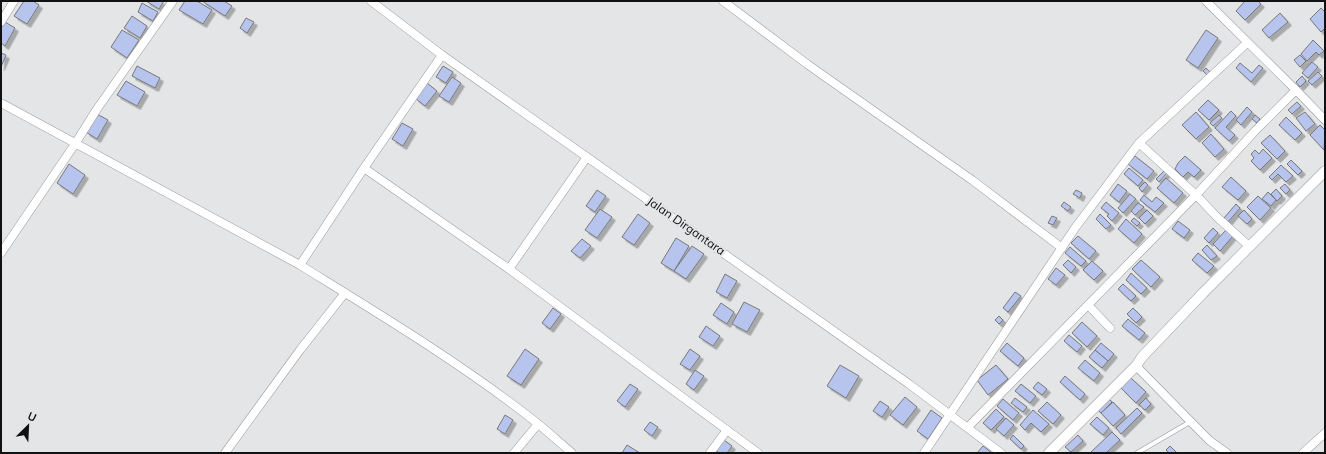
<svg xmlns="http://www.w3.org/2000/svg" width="1326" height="454" viewBox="0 0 1326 454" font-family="Mulish,sans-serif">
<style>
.building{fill:#b6c4ee;stroke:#78787a;filter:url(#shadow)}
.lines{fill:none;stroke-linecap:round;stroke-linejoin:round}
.service-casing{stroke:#98999b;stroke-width:5}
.minor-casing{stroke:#98999b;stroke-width:9}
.tertiary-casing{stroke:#98999b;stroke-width:11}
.service{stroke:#fff;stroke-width:4}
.minor{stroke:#fff;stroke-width:8}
.tertiary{stroke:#fff;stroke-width:10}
.labels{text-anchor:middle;stroke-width:4;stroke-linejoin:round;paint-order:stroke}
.street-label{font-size:12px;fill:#111112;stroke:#e4e5e7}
</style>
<defs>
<filter id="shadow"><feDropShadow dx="3.5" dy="3.5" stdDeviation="0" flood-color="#0004"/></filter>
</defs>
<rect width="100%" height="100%" fill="#e4e5e7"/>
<!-- building -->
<g class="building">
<path d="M24,1H33L39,5L27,24L14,16Z"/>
<path d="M146,1H164L159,9Z"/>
<path d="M185,1H197L212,10L203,24L179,10Z"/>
<path d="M202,1H224L232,6L225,16Z"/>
<path d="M1245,1H1258L1261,4L1245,20L1236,11Z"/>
<path d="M142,3L158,12L153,21L138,12Z"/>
<path d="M1321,8L1325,12V28L1321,32L1310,19Z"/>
<path d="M1280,13L1288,22L1269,38L1262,30Z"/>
<path d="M132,16L147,26L140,38L124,28Z"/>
<path d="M246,18L254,22L247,33L240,28Z"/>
<path d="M5,22L15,28L5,46L1,43V28Z"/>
<path d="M122,30L139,40L127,58L111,47Z"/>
<path d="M1206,30L1218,38L1198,68L1186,60Z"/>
<path d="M1313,40L1324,51L1319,55L1316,52L1307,61L1301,54Z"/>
<path d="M1,53L6,55L1,67Z"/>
<path d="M1300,55L1306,61L1300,67L1294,60Z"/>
<path d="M1312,62L1318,67L1308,78L1302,73Z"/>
<path d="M1240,63L1252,73L1259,65L1263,68L1251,82L1236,68Z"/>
<path d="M137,66L160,78L155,88L132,76Z"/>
<path d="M443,66L453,72L446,83L436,77Z"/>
<path d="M1206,68L1210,72L1207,75L1203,71Z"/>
<path d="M1318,72L1322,76L1312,85L1308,81Z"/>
<path d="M1302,76L1306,81L1300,87L1296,82Z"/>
<path d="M452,77L461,83L449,102L439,96Z"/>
<path d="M126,81L145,92L137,106L117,95Z"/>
<path d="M427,83L437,91L425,106L415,98Z"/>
<path d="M1208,100L1219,110L1209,120L1198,110Z"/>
<path d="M1297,102L1301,106L1292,114L1288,110Z"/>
<path d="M1247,107L1252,112L1241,125L1236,120Z"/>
<path d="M1231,111L1236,116L1226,127L1235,135L1229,141L1215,128Z"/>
<path d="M1196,112L1209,127L1196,139L1182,125Z"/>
<path d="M1305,112L1315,124L1306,131L1296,118Z"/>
<path d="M97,114L108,120L97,139L86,132Z"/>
<path d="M1219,115L1222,118L1213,126L1210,123Z"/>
<path d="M1255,115L1260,119L1257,123L1252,119Z"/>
<path d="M1286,117L1302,133L1295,140L1279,125Z"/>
<path d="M402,123L413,129L403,146L392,139Z"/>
<path d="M1320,125L1325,130L1324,150L1310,135Z"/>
<path d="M1211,134L1224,149L1215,157L1202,143Z"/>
<path d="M1270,135L1285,151L1277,159L1261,143Z"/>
<path d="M1263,149L1272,158L1260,170L1251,161L1254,158L1251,154L1255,150L1259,154Z"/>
<path d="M1135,156L1154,171L1147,179L1128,164Z"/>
<path d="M1185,156L1201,170L1194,177L1188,172L1183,177L1175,169L1178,163Z"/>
<path d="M1291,160L1302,171L1298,175L1287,164Z"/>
<path d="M69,164L85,175L73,194L57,183Z"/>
<path d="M1281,165L1293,176L1286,182L1278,174L1272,180L1269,177Z"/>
<path d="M1129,168L1143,180L1138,186L1124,174Z"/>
<path d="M1164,171L1167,173L1159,182L1156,179Z"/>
<path d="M1231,177L1246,191L1238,200L1222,187Z"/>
<path d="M1166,178L1183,193L1174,203L1157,188Z"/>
<path d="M1145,182L1148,185L1142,192L1139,188Z"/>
<path d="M1118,184L1127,191L1119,202L1110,195Z"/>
<path d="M1285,184L1290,190L1286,194L1280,188Z"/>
<path d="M1276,189L1282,196L1277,201L1271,194Z"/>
<path d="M597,190L606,196L595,212L586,206Z"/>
<path d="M1076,190L1082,193L1080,198L1073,194Z"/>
<path d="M1268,192L1276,200L1271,206L1262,199Z"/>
<path d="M1130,194L1136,199L1123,213L1118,208Z"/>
<path d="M1144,195L1152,202L1156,197L1164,203L1155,212L1140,200Z"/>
<path d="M1258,196L1271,208L1260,220L1247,207Z"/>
<path d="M1064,202L1071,207L1068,211L1061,206Z"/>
<path d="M1106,202L1119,213L1112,221L1107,216L1109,214L1101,208Z"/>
<path d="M1138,203L1144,207L1135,215L1131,211Z"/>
<path d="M1236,204L1240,208L1228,222L1224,218Z"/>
<path d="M600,209L612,217L597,238L585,230Z"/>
<path d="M1147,210L1153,216L1145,224L1139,218Z"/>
<path d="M1244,210L1252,219L1247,224L1238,216Z"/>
<path d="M638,214L650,223L634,245L622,237Z"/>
<path d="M1100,214L1111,225L1106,229L1096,219Z"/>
<path d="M1052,216L1057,218L1053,225L1048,223Z"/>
<path d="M1134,218L1140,223L1137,226L1131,221Z"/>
<path d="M1126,219L1142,234L1134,243L1118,229Z"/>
<path d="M1178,221L1190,230L1184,238L1172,229Z"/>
<path d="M1213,228L1218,233L1209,243L1204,238Z"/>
<path d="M1226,230L1233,236L1220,251L1213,244Z"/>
<path d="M1078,236L1096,251L1089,259L1071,243Z"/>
<path d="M676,238L689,246L674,271L661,263Z"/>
<path d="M582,239L591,246L580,258L571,251Z"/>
<path d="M1207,245L1217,256L1211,260L1202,250Z"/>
<path d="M692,246L704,254L686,279L674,271Z"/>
<path d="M1070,247L1086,261L1081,266L1065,253Z"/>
<path d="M1198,253L1214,266L1207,273L1192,260Z"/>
<path d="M1068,260L1076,267L1071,273L1063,265Z"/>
<path d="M1141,260L1160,277L1151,287L1132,269Z"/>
<path d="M1092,261L1103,271L1094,280L1083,270Z"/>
<path d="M1056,268L1065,275L1056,285L1048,279Z"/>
<path d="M1131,273L1147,288L1141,294L1126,280Z"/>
<path d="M725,274L737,281L727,298L716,292Z"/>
<path d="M1123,284L1136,296L1131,301L1118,289Z"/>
<path d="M1015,292L1021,296L1008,312L1003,308Z"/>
<path d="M744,302L760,310L747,332L732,324Z"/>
<path d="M721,303L734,312L727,324L713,315Z"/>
<path d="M553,308L561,314L550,329L542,323Z"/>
<path d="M1133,308L1142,317L1136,323L1127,314Z"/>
<path d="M999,316L1003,320L999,324L995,320Z"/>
<path d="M1128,319L1145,333L1139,340L1122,326Z"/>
<path d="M1082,322L1097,336L1087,347L1072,333Z"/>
<path d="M706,326L720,336L713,346L699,337Z"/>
<path d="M1069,335L1082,346L1077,352L1064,341Z"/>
<path d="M1007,343L1024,358L1018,366L1000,351Z"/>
<path d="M1101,343L1114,354L1108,361L1095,350Z"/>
<path d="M525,349L539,359L521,385L507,376Z"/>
<path d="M690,349L700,356L690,370L680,364Z"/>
<path d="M1095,350L1108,361L1102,368L1089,357Z"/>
<path d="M1085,360L1100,373L1094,381L1078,368Z"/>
<path d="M840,365L859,376L846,398L827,386Z"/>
<path d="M996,365L1008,379L988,395L977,380Z"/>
<path d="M695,370L704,376L694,390L686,384Z"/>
<path d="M1065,376L1085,394L1080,400L1060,382Z"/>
<path d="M1131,378L1146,392L1136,403L1121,388Z"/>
<path d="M1038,382L1047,389L1042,395L1033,388Z"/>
<path d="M630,384L638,389L625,407L617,401Z"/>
<path d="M1021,384L1036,396L1030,403L1015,391Z"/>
<path d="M905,397L917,407L903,425L890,415Z"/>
<path d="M1107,397L1112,402L1101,413L1096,408Z"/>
<path d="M1015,398L1027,407L1023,412L1011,403Z"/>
<path d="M1146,398L1151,404L1145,410L1139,405Z"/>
<path d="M1003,399L1019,413L1013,420L997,406Z"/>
<path d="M880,401L889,407L882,417L873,411Z"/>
<path d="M1047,402L1061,415L1053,424L1038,411Z"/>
<path d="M1113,402L1125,415L1113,426L1101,413Z"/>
<path d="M1137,408L1142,413L1121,434L1116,428Z"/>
<path d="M996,409L1004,417L991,430L983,423Z"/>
<path d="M931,410L942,418L928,439L917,431Z"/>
<path d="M1033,410L1049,424L1041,432L1031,423L1025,430L1020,425Z"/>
<path d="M505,415L513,420L505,434L497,429Z"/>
<path d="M1097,417L1109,428L1103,435L1090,424Z"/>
<path d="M1006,418L1014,425L1004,436L996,429Z"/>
<path d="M650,422L658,427L652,436L644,430Z"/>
<path d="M1112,432L1120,440L1106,453H1090Z"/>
<path d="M1013,435L1024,446L1021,449L1010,439Z"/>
<path d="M1078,435L1083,441L1071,452L1065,447Z"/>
<path d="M724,440L732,446L727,453H719L716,451Z"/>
<path d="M627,445L640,453H622Z"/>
<path d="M983,446L992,453H977Z"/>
<path d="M1170,446L1177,453H1169L1166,450Z"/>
</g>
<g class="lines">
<!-- service casing -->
<g class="service-casing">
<path id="service" d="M1137,453L1190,422"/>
</g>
<!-- minor casing -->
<g class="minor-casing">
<g id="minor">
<path d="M371,1L442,55L909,384L1001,453"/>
<path d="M723,1L807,64L972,180L1062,248"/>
<path d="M1206,1L1296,90L1325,120"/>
<path d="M1,22L14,1"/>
<path d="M1,103L300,265C379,314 459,362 532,419C546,430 559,442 572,453"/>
<path d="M1139,143L1196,195L1218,218L1250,247"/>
<path d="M364,168L509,269L758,453"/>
<path d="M1,253L75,144L97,109L173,1"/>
<path d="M300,265L364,168L442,55"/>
<path d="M509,269L587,157"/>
<path d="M1088,305L1110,328"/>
<path d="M1136,366L1201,432L1210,441L1227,453"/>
<path d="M968,427L1196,195L1255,131L1296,90"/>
<path d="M225,453L300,350L345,293"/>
<path d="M514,453L538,424"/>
<path d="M710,453L727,430"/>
<path d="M924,453L1075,228L1139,143L1247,43"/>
<path d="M1303,453L1325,433"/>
</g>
</g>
<!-- tertiary casing -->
<g class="tertiary-casing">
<path id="tertiary" d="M1049,453L1136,366L1142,357L1203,293L1325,171"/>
</g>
<!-- service -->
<use href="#service" class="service"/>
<!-- minor -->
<use href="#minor" class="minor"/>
<!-- tertiary -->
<use href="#tertiary" class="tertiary"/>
</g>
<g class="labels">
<!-- street labels -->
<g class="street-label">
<text transform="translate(686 226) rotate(35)" y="4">Jalan Dirgantara</text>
</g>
</g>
<!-- border -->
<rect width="1326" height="454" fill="none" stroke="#111112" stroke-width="4"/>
<!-- north arrow -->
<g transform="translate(28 426) rotate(24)" stroke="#e4e5e7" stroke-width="3" paint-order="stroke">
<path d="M0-3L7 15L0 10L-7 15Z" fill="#111112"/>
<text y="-6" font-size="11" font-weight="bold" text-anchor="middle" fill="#111112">U</text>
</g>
</svg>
